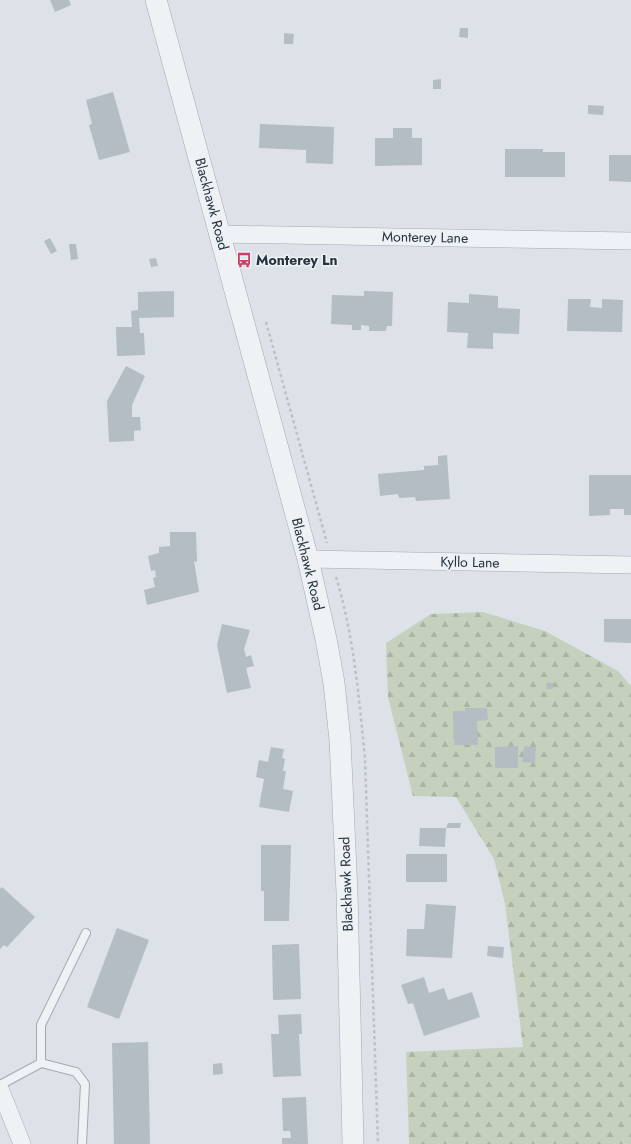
<svg xmlns="http://www.w3.org/2000/svg" width="631" height="1144" viewBox="0 0 631 1144" font-family="Jost,sans-serif">
<style>
.forest{fill:url(#forest-firs)}
.building{fill:#b4bcc4}
.lines{fill:none;stroke-linecap:round;stroke-linejoin:round}
.service-casing{stroke:#a2aab1;stroke-width:10}
.minor-casing{stroke:#a2aab1;stroke-width:18}
.tertiary-casing{stroke:#a2aab1;stroke-width:22}
.path{stroke:#bbc0c5;stroke-width:2.5;stroke-dasharray:3 3;stroke-linecap:butt}
.service{stroke:#eff2f5;stroke-width:8}
.minor{stroke:#eff2f5;stroke-width:17}
.tertiary{stroke:#eff2f5;stroke-width:21}
.labels{text-anchor:middle;stroke-width:3;stroke-linejoin:round;paint-order:stroke}
.street-label{font-size:14px;fill:#26323e;stroke:#ecf1f5}
.poi-label{font-size:14px;font-weight:bold;fill:#26323e;stroke:#ecf1f5;text-anchor:start}
</style>
<defs>
<pattern id="forest-firs" width="22" height="20" patternUnits="userSpaceOnUse"><rect width="22" height="20" fill="#c5d1bd"/><path d="M5 1l3.5 6h-7zM16 11l3.5 6h-7z" fill="#a9b4a4"/></pattern>
</defs>
<rect width="100%" height="100%" fill="#dce2e7"/>
<!-- forest -->
<path class="forest" d="M483,612L545,631L618,671L631,686V1144H409L406,1052L523,1047L505,904L494,859L456,797L413,796L388,697L386,643L431,614Z"/>
<!-- building -->
<g class="building">
<path d="M50,0H69L71,5L55,12Z"/>
<path d="M460,28H468V38L459,37Z"/>
<path d="M284,33L294,34L293,44H284Z"/>
<path d="M441,79V89H433V80Z"/>
<path d="M113,92L130,152L99,160L89,125L92,124L86,100Z"/>
<path d="M588,105L604,106L603,115L588,114Z"/>
<path d="M260,124L334,127L333,164L306,163V150L259,148Z"/>
<path d="M393,128H412V138H422V165L375,166V138H393Z"/>
<path d="M505,149H543V152H565V177H505Z"/>
<path d="M609,155H631V182L609,181Z"/>
<path d="M50,238L57,251L51,254L44,241Z"/>
<path d="M69,244H76L78,259L71,260Z"/>
<path d="M156,258L158,266L151,267L149,259Z"/>
<path d="M174,291V317L139,318L140,333H144L145,355L117,356L116,327H132L131,311L138,310V292Z"/>
<path d="M364,291L393,292L392,326H387L386,331H369V326L361,325V330H352V325L331,324L332,295L364,296Z"/>
<path d="M469,294L498,296V308L520,309L519,334L493,333V349L467,348L468,333L447,332L448,302L469,303Z"/>
<path d="M568,299H591L590,307L602,308V299L623,300L622,332L567,331Z"/>
<path d="M126,366L145,376L132,405V417H140L141,430L134,431V441L109,442L107,401Z"/>
<path d="M447,455L450,499L416,501L415,497L399,498L398,494L380,496L378,474L424,470V466L438,465V456Z"/>
<path d="M589,475H631V515H624V509H610V515L589,516Z"/>
<path d="M170,532H196L197,562L194,561L199,592L147,605L144,590L155,587L153,578L156,577L155,570L151,571L148,556L159,553V547L170,546Z"/>
<path d="M604,619H631V643L604,642Z"/>
<path d="M222,624L250,630L244,649L246,657L251,655L254,666L246,668L251,688L227,693L217,645Z"/>
<path d="M546,683H553V689H547Z"/>
<path d="M465,708H487L488,720L477,721L478,745H454L453,711H465Z"/>
<path d="M518,746V768H495V747Z"/>
<path d="M524,746L536,747L535,763L522,762Z"/>
<path d="M271,747L284,749L282,758L285,759L283,771H286L283,789L293,791L289,812L259,807L264,779L256,777L259,760L268,762Z"/>
<path d="M448,823H461L460,828H446Z"/>
<path d="M420,828H446L445,847L419,846Z"/>
<path d="M261,845H291L289,921H264V891H261Z"/>
<rect x="406" y="854" width="41" height="28"/>
<path d="M2,887L35,917L7,947L4,945L0,949V889Z"/>
<path d="M426,904L456,906L452,958L406,956L407,929H424Z"/>
<path d="M117,928L149,940L119,1019L87,1007Z"/>
<path d="M299,944L301,999L273,1000L272,945Z"/>
<path d="M488,946L504,947L503,958L487,956Z"/>
<path d="M424,977L429,993L444,988L448,1000L472,992L480,1017L424,1036L413,1003L408,1004L401,985Z"/>
<path d="M301,1014L302,1034H299L301,1076L273,1077L271,1034H279L278,1015Z"/>
<path d="M148,1042L150,1144H114L112,1043Z"/>
<path d="M222,1063L223,1074L213,1075V1064Z"/>
<path d="M306,1097L308,1144H282V1138H291L290,1131H283L282,1098Z"/>
</g>
<g class="lines">
<!-- service casing -->
<g class="service-casing">
<g id="service">
<path d="M41,1063L76,1072L85,1084L82,1144"/>
<path d="M0,1085L41,1063V1025L86,933"/>
</g>
</g>
<!-- minor casing -->
<g class="minor-casing">
<g id="minor">
<path d="M219,234L631,241"/>
<path d="M308,559L631,565"/>
<path d="M0,1089L22,1144"/>
</g>
</g>
<!-- tertiary casing -->
<g class="tertiary-casing">
<path id="tertiary" d="M156,0L308,559L326,639L334,683L340,740L347,892L353,1144"/>
</g>
<!-- path -->
<g class="path">
<path d="M266,322L327,543"/>
<path d="M336,577C354,636 359,698 365,759L378,1144"/>
</g>
<!-- service -->
<use href="#service" class="service"/>
<!-- minor -->
<use href="#minor" class="minor"/>
<!-- tertiary -->
<use href="#tertiary" class="tertiary"/>
</g>
<!-- icons -->
<defs>
<g id="bus-bare" transform="scale(1.2)"><path d="M-5-6H5V4H4V6H2V4H-2V6H-4V4H-5ZM-3.5-4V0h7V-4ZM-3.5 1.2v1.5H-2V1.2ZM2 1.2v1.5H3.5V1.2Z" fill="#d13d66" stroke="#ecf1f5" stroke-width="2.5" paint-order="stroke"/></g>
</defs>
<g fill-rule="evenodd">
<use href="#bus-bare" x="244" y="260"/>
</g>
<g class="labels">
<!-- street labels -->
<g class="street-label">
<text transform="translate(212 204) rotate(75)" y="5">Blackhawk Road</text>
<text transform="translate(425 237) rotate(1)" y="5">Monterey Lane</text>
<text transform="translate(470 562) rotate(1)" y="5">Kyllo Lane</text>
<text transform="translate(308 564) rotate(76)" y="5">Blackhawk Road</text>
<text transform="translate(346 884) rotate(-92)" y="5">Blackhawk Road</text>
</g>
<!-- poi labels -->
<g class="poi-label">
<text x="256" y="265">Monterey Ln</text>
</g>
</g>
</svg>
